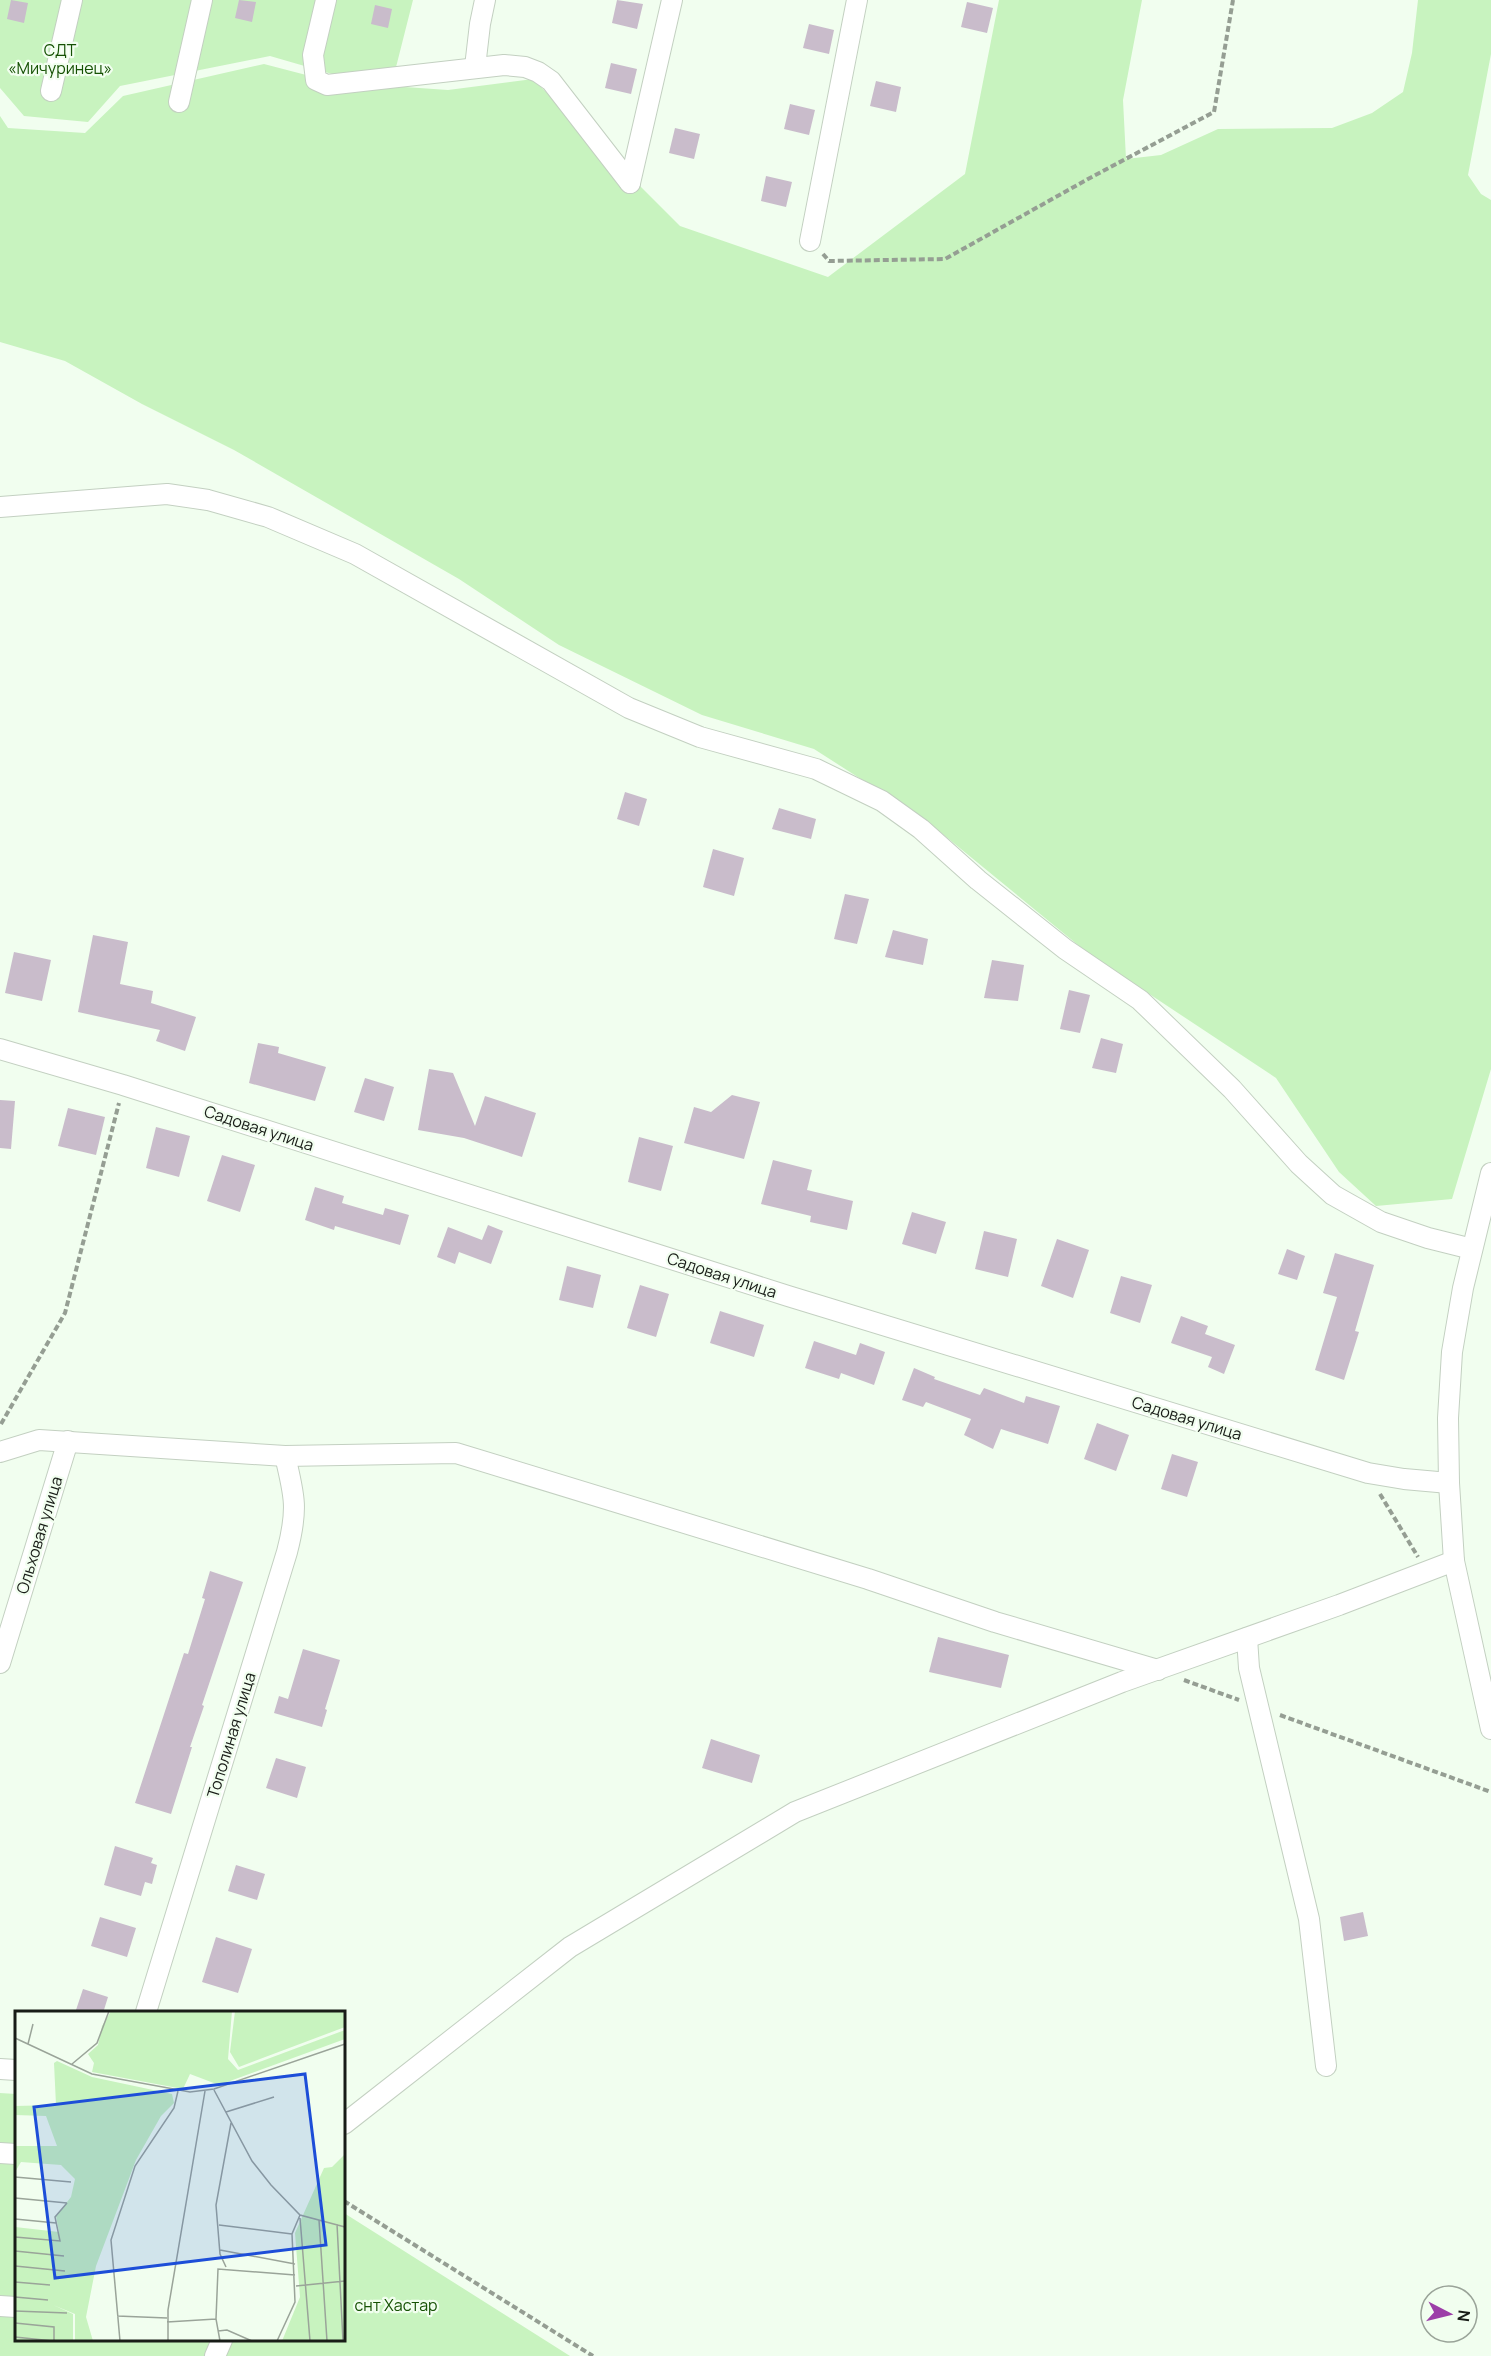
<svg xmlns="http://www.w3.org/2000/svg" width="1491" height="2356" viewBox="0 0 1491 2356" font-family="Manrope,sans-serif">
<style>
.green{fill:#c8f3bf}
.building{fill:#c9bccb}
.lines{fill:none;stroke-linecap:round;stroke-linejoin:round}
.minor-casing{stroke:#c3d0c1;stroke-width:22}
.path{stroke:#959e93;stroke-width:4;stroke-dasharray:6 3;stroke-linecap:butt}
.minor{stroke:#fff;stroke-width:20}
.labels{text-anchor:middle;stroke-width:4.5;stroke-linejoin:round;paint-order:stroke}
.park-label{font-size:16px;fill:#155103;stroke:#f1feef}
.street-label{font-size:16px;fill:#181c17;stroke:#f1feef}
.inset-road{fill:none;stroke:#9aa499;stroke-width:1.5}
.view{fill:#1d4ed8;fill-opacity:0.15;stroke:#1d4ed8;stroke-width:3}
.inset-edge{fill:none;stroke:#181c17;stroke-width:3}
</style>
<rect width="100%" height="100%" fill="#f1feef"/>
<!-- green -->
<g class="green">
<path d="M0,0H413L393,79L339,76L270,56L120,86L88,122L24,116L0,88Z"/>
<path d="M999,0H1142L1123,100L1126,159L1161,155L1218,129L1332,128L1372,113L1403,92L1412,53L1418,0H1491V54L1468,175L1481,194L1491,200V1069L1452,1199L1376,1206L1339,1172L1276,1078L1089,954L928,822L814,749L702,715L559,645L459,579L234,450L142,404L65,361L0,342V116L8,128L85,133L123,96L264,64L333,82L448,90L533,79L680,226L828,277L965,174Z"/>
<path d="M0,2093L16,2094V2340H344V2213L570,2356H0Z"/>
</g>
<!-- building -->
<g class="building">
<path d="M11,0L28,3L24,23L7,19Z"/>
<path d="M239,0L256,2L252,22L235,18Z"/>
<path d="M617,0L643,4L637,29L612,23Z"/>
<path d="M967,2L993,8L987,33L961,27Z"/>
<path d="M375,5L392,9L388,28L371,24Z"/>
<path d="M809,24L834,30L829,54L803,48Z"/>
<path d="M611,63L637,69L631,94L605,88Z"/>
<path d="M876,81L901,87L896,112L870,106Z"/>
<path d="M790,104L815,110L809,135L784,129Z"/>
<path d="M675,128L700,134L694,159L669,153Z"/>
<path d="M766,176L792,182L786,207L761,201Z"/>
<path d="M625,792L647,799L639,826L617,819Z"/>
<path d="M779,808L816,819L811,839L772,829Z"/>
<path d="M713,849L744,858L734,896L703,887Z"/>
<path d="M845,894L869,899L857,944L834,939Z"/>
<path d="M893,930L928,939L923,965L885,957Z"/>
<path d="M93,935L128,942L120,984L153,991L151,1003L196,1017L185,1051L156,1041L160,1030L78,1012Z"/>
<path d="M14,952L51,960L42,1001L5,993Z"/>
<path d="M992,960L1024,965L1018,1001L984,998Z"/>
<path d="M1069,990L1090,995L1080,1033L1060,1029Z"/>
<path d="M1101,1038L1123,1044L1116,1073L1092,1068Z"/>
<path d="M258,1043L279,1047L278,1053L326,1067L315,1101L249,1083Z"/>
<path d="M429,1069L453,1073L475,1126L485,1096L536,1113L522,1157L464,1138L418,1130Z"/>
<path d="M365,1078L394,1087L384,1121L354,1112Z"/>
<path d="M732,1095L760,1102L744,1159L684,1143L694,1107L711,1112Z"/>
<path d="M0,1100L15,1101L11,1149L0,1148Z"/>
<path d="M68,1108L105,1117L96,1155L58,1146Z"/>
<path d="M156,1127L190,1136L179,1177L146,1168Z"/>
<path d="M639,1137L673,1146L661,1191L628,1182Z"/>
<path d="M222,1155L255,1165L240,1212L207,1201Z"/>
<path d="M773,1160L812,1170L807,1190L853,1201L847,1230L810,1222L811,1216L761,1204Z"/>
<path d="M315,1187L344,1196L342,1203L383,1215L385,1208L409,1215L400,1245L335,1226L334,1230L305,1220Z"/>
<path d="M912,1212L946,1222L936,1254L902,1244Z"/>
<path d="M488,1225L503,1231L491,1264L459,1252L455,1264L437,1257L448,1227L482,1240Z"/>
<path d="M984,1231L1017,1239L1008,1277L975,1269Z"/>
<path d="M1057,1239L1089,1250L1073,1298L1041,1286Z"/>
<path d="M1287,1249L1305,1256L1297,1280L1278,1274Z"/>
<path d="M1335,1253L1374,1265L1355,1331L1359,1332L1344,1380L1315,1370L1337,1297L1323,1293Z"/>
<path d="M567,1266L601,1275L593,1308L559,1300Z"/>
<path d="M1121,1276L1152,1285L1140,1323L1110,1313Z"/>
<path d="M640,1285L669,1294L656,1337L627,1328Z"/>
<path d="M720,1311L764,1325L754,1357L710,1343Z"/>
<path d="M1181,1316L1208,1326L1205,1334L1235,1345L1224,1374L1208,1367L1212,1357L1171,1343Z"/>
<path d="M814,1341L856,1355L860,1343L885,1352L874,1385L841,1373L839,1379L805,1368Z"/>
<path d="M914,1368L935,1377L934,1379L980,1395L984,1388L1024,1403L1026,1396L1060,1406L1048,1444L1001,1429L993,1449L964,1435L971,1419L926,1402L923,1407L902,1400Z"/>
<path d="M1097,1423L1129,1435L1116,1471L1084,1459Z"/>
<path d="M1172,1454L1198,1462L1187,1497L1161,1489Z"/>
<path d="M210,1571L243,1582L202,1705L204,1706L190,1747H192L171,1814L135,1803L184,1653L188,1654L205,1599L202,1598Z"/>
<path d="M938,1637L1009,1655L1001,1688L929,1672Z"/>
<path d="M303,1649L340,1660L325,1709L327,1710L322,1727L274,1713L279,1696L288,1699Z"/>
<path d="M711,1739L760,1755L752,1783L702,1768Z"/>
<path d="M276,1758L306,1767L297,1798L266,1788Z"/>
<path d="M115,1846L153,1858L151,1863L157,1865L152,1884L145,1882L141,1896L104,1885Z"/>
<path d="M236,1865L265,1874L257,1900L228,1891Z"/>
<path d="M1363,1912L1368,1936L1344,1941L1340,1917Z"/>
<path d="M100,1917L136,1928L127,1957L91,1946Z"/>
<path d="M216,1937L252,1949L238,1993L202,1982Z"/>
<path d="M83,1989L108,1997L103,2013H75Z"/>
</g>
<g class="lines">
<!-- minor casing -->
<g class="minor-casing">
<g id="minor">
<path d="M326,0L313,55L316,80L327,85L504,65L525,67L538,72L551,81L630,183"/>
<path d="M475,67L480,24L485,0"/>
<path d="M51,91L72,0"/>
<path d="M179,102L202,0"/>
<path d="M630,183L672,0"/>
<path d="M810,241L857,0"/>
<path d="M0,507L167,494L208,500L268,517L355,554L629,708L700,737L816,769L882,801L921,829L978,880L1065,949L1140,1000L1232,1089L1299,1164L1333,1195L1381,1222L1428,1238L1472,1249"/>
<path d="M0,1049L123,1085L788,1296L1368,1473L1404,1479L1449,1483"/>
<path d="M1491,1173L1463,1288L1452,1352L1448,1418L1449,1483L1454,1561L1491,1729"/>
<path d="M0,1452L39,1440L285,1456L456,1453L868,1579L995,1622L1158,1670"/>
<path d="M1247,1638L1249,1668L1309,1919L1326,2066"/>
<path d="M0,1663L68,1441"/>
<path d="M146,2012L287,1552C298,1510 295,1497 285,1456"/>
<path d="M0,2069L16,2070"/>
<path d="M344,2124L570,1947L795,1812L1122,1682L1339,1605L1454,1561"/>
<path d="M0,2153L16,2154"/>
<path d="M0,2306L16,2307"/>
<path d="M215,2356L222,2340"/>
</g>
</g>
<!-- path -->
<g class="path">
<path d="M823,254L829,261L945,259L1088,179L1214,112L1233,0"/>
<path d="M1,1424L65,1313L119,1103"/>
<path d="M1380,1494L1418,1557"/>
<path d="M1184,1680L1239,1700"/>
<path d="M1280,1715L1491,1792"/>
<path d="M344,2201L593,2356"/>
</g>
<!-- minor -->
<use href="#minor" class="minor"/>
</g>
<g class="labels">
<!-- park labels -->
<g class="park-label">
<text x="60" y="56">СДТ<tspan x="60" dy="18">«Мичуринец»</tspan></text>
<text x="396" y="2311">снт Хастар</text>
</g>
<!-- street labels -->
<g class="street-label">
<text transform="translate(259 1128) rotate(18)" y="6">Садовая улица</text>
<text transform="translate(722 1275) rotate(18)" y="6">Садовая улица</text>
<text transform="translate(1187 1418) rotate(17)" y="6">Садовая улица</text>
<text transform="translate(39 1535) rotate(-73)" y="6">Ольховая улица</text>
<text transform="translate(231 1735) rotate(-73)" y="6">Тополиная улица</text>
</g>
</g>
<!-- overview -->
<g transform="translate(15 2011)">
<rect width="330" height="330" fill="#f1feef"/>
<path d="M96,0H217L213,48L223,59L330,19V28L204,74L175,63L168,78L77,61L79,52L73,43L83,34L87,15ZM220,0H330V16L224,56L215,41ZM42,50L77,66L157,83L159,92L146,105L121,149L81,255L71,306L78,330H60V303L38,294L58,303V330H0V216L44,221L41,205L56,186L60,168L46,154L6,151L0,161V135H42L31,105L0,104V95L41,94L39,52ZM330,143V330H267L285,286L280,222L309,157L317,156Z" fill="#c8f3bf"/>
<path class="inset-road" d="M0,27L77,63L175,81L199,78L330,33M13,33L18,13M57,53L82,32L94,0M199,79L237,150L256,174L285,204L330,216M211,101L259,86M0,166L56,171M0,187L52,192M285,207L295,330M0,208L41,212M304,209L312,330M322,213L328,330M204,214L277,223M0,226L45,230L40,206L52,192M205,239L280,253M0,240L49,245M0,255L50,260M211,256L205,243L201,194L216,112M0,271L35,274M281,275L330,270M0,286L33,289M0,300L52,302M102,305L152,307M152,311L201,308M0,312L39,316V330M203,320L212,319L237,330M0,326L38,330M105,330L96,229L120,155L159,97L163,80M153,330V299L190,80M205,330L201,308L203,258L280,264M262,330L280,291L277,223L285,204"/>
<path class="view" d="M290,63L311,234L40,267L19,96Z"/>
<rect width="330" height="330" class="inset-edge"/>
</g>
<!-- north arrow -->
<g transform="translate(1449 2314) rotate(97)"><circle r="28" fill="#f1feef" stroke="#9aa499" stroke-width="1.5"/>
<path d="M0-4.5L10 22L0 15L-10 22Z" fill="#9c3ea8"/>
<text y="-9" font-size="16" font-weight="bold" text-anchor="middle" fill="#181c17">N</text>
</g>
</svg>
